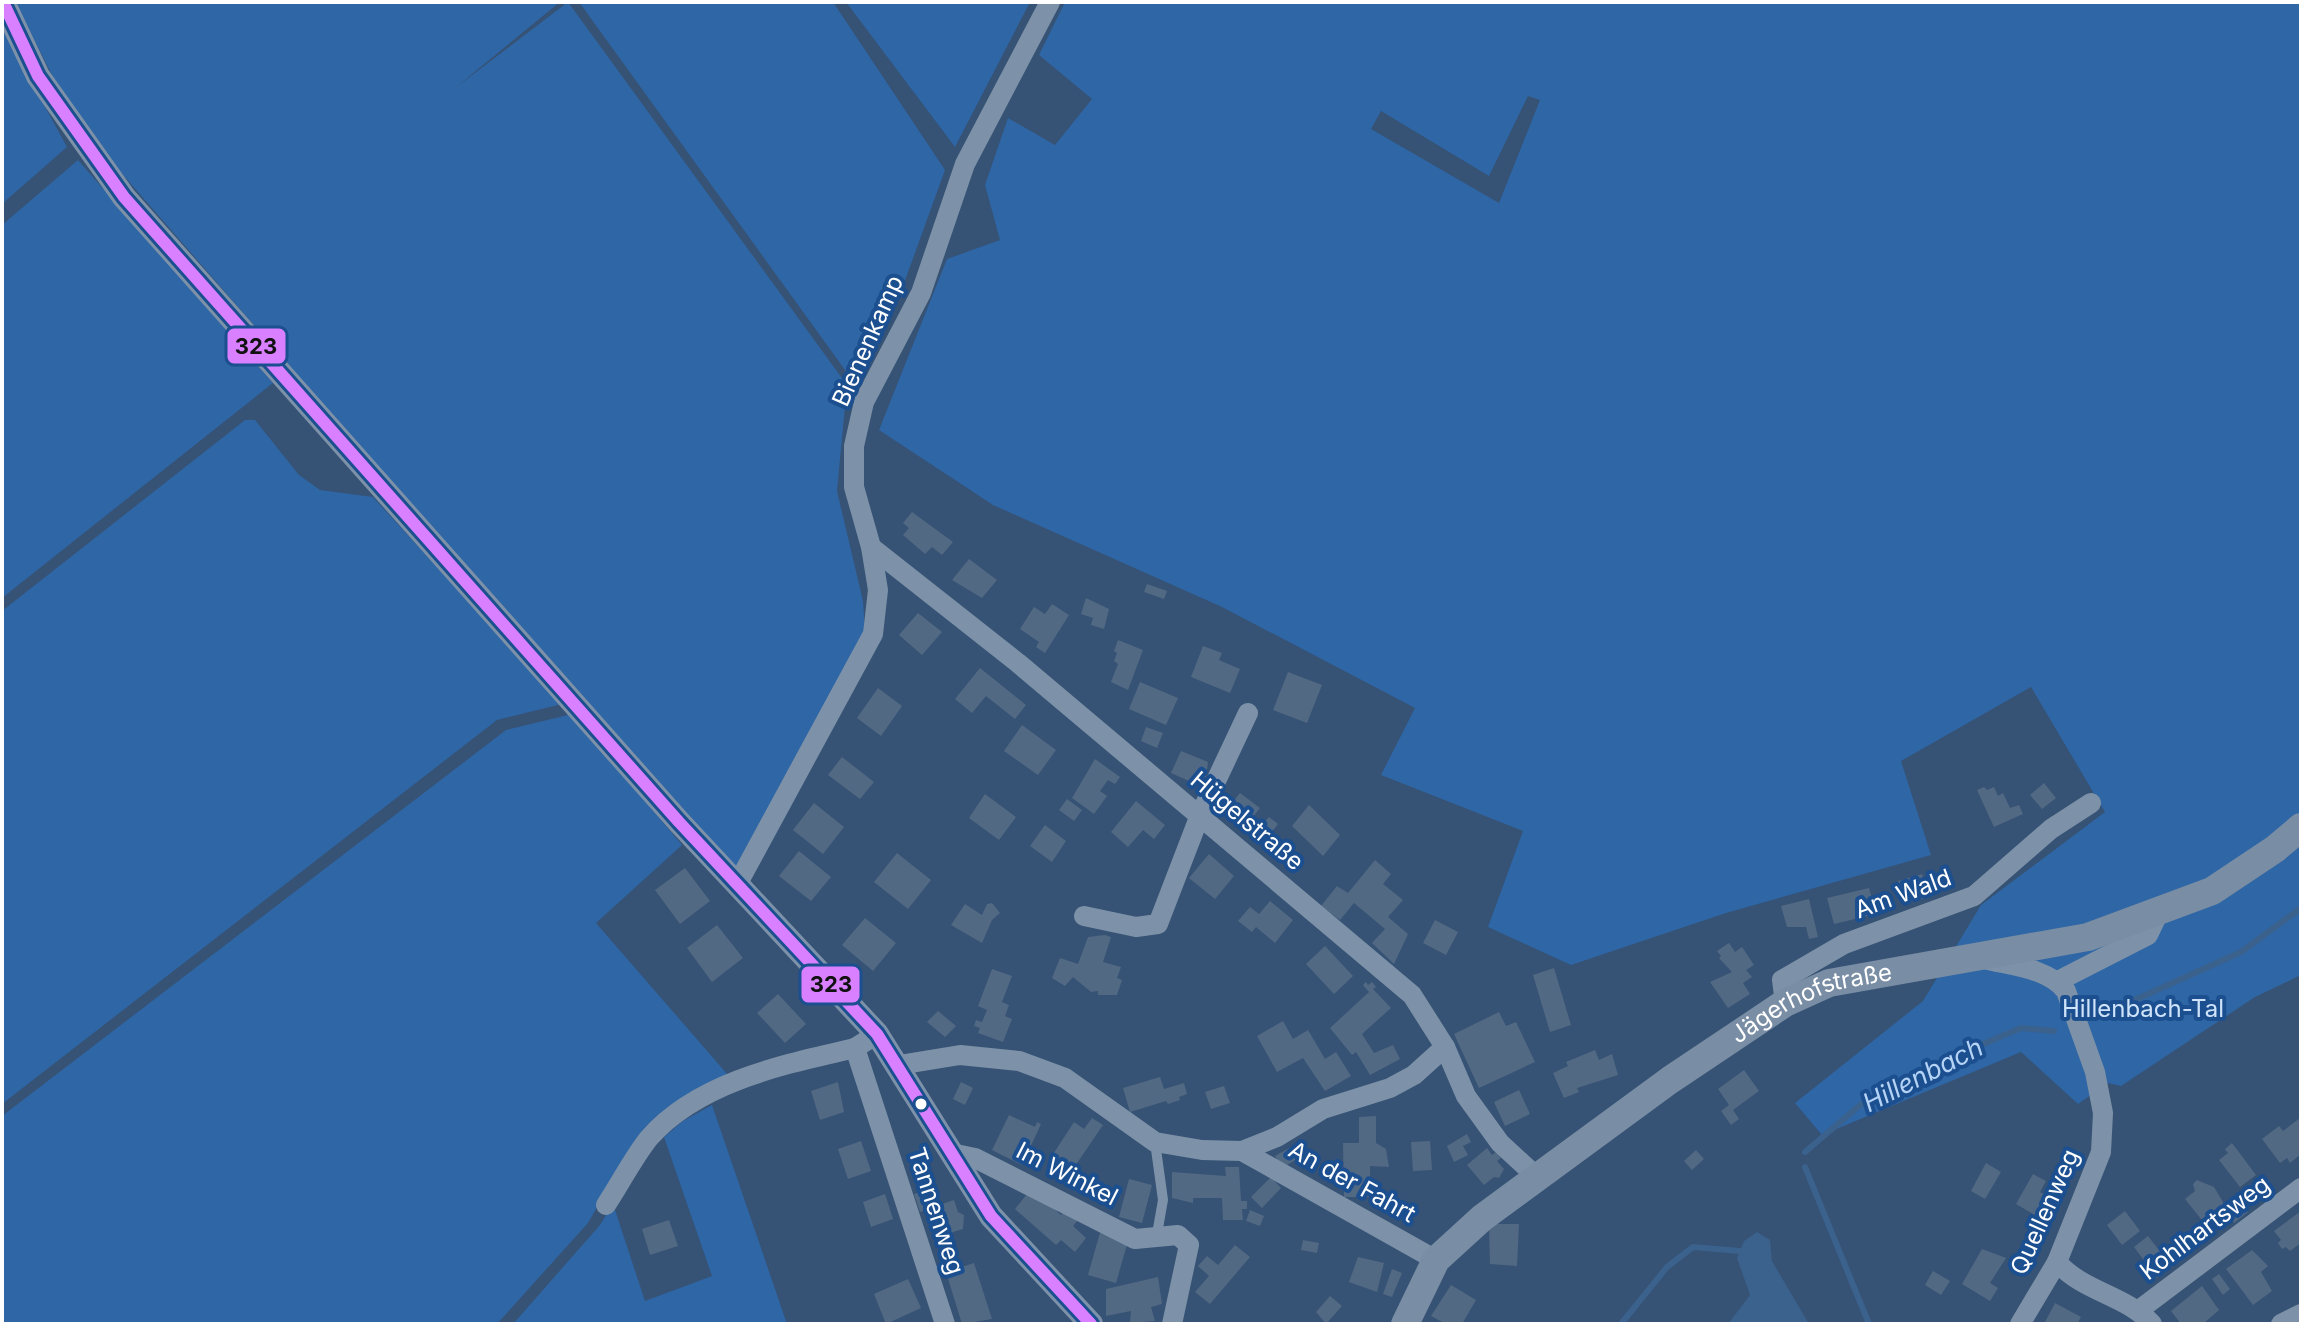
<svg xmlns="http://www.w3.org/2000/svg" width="2303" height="1326" viewBox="0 0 2303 1326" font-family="Inter,sans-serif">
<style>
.green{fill:#2f66a5;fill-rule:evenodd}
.water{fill:#3b618d}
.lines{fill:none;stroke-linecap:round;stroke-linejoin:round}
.stream{stroke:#3b618d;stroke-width:6}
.building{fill:#526984}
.service{stroke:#7d92a8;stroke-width:10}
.minor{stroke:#7d92a8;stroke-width:20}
.tertiary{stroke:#7d92a8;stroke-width:24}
.secondary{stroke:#798da4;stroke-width:28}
.bus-1-casing{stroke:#1b4f8f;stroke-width:18}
.bus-1{stroke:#d880ff;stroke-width:12}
.bus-dot{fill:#fff;stroke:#1b4f8f;stroke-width:3}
.labels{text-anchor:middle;stroke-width:8;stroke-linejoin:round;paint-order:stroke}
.street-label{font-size:24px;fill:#fff;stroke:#1b4f8f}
.park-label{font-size:24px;fill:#cfe3fa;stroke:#1b4f8f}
.water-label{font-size:26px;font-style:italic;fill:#b5d3f5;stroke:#1b4f8f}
.line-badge{stroke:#1b4f8f;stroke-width:3}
.pale-badge-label{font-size:22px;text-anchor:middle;font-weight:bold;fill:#111}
</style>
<rect width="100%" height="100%" fill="#365274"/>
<!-- green -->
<g class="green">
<path d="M15,2H560L455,88L568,2L847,385L837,491L863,601L865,632L736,878L110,160L53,77Z"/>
<path d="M579,2H833L945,170L903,286L853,381Z"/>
<path d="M846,2H1030L955,147Z"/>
<path d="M1065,2H2301V975L2255,997L2121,1086L2108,1083L2078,1104L2021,1052L1822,1135L1795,1103L1923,1001L1981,905L2105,812L2031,687L1901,761L1931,855L1726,913L1571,965L1488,927L1523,831L1381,775L1415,708L1222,607L993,505L879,430L947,259L1000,240L985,185L1008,118L1055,145L1092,99L1039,55ZM1528,96L1540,100L1499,203L1371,129L1381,111L1489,176Z"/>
<path d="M2,28L67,147L2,204Z"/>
<path d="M78,160L273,383L2,598V225Z"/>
<path d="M245,420H255L299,475L320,490L373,497L562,704L497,720L2,1104V611Z"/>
<path d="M572,714L682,845L596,923L728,1075L631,1148L588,1223L497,1324H2V1116L506,730Z"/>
<path d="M712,1105L787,1324H513L600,1225L613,1204L645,1301L712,1276L664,1137L683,1121Z"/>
</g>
<!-- water -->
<path class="water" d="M1757,1232L1770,1240L1772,1261L1809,1324H1728L1750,1295L1737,1258L1744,1241Z"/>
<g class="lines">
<!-- stream -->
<g class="stream">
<path d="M2108,1012L2241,952L2301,908"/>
<path d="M1805,1152L1859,1106L1917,1072L2021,1028L2054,1031"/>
<path d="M1805,1167L1869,1324"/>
<path d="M1621,1324L1667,1267L1693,1247L1740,1251"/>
</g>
</g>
<!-- building -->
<g class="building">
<path d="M912,512L953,542L942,555L932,547L925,554L903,535L909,528L903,523Z"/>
<path d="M969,559L997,580L982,598L952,580Z"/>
<path d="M1147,584L1167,591L1164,599L1144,592Z"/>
<path d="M1086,598L1109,609L1104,629L1091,625L1093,618L1081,614Z"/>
<path d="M1052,604L1069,615L1045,653L1036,647L1039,642L1020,629L1034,607L1045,614Z"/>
<path d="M918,613L942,632L922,655L899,635Z"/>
<path d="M1118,640L1143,650L1128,690L1111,682L1118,664L1114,661L1117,653L1114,651Z"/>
<path d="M1203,646L1222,653L1219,660L1240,669L1230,693L1191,677Z"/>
<path d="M980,668L1026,705L1015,719L986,696L972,713L955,699Z"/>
<path d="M1288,672L1322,685L1307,723L1273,710Z"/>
<path d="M1140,682L1178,698L1166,725L1129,709Z"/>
<path d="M878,688L902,706L881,736L857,718Z"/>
<path d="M1022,725L1056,750L1038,775L1004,751Z"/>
<path d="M1146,727L1163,733L1157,748L1141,741Z"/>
<path d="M1181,751L1208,762L1206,777L1201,778L1198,785L1171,773Z"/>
<path d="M842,757L874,782L860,799L828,775Z"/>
<path d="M1095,759L1120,777L1115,784L1108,780L1100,791L1107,796L1094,814L1072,798Z"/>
<path d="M2044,783L2056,798L2042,809L2030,795Z"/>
<path d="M1984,787L1987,790L1994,787L1998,796L2003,793L2010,808L2019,805L2023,814L1994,827L1977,790Z"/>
<path d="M1240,793L1260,808L1243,829L1223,814Z"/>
<path d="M985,794L1016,817L999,840L969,818Z"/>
<path d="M1067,799L1082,810L1074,821L1059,810Z"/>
<path d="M1136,801L1165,825L1154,839L1143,830L1128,847L1111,832Z"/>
<path d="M814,803L844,827L823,854L793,830Z"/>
<path d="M1309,805L1340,835L1323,856L1292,826Z"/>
<path d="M1269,817L1278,824L1262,844L1252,837Z"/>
<path d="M1045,825L1066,841L1052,862L1030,846Z"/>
<path d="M799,851L831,877L811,901L779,876Z"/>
<path d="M897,853L931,880L908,909L874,882Z"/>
<path d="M1209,854L1234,876L1215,899L1189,878Z"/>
<path d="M1375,860L1391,874L1383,884L1403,900L1388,917L1408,934L1394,964L1372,943L1385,929L1354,903L1340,920L1321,906L1337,886L1348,893Z"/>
<path d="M685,868L710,901L680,924L655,890Z"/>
<path d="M1922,874L1929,897L1905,903L1898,881Z"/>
<path d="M1869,888L1876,914L1834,924L1827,898Z"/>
<path d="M1809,899L1818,937L1809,939L1806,927H1787L1781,906Z"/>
<path d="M1270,901L1293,920L1275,943L1256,927L1252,932L1238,921L1250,907L1259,914Z"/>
<path d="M992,903L1000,913L992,920L982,943L951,925L965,904L982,915L987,904Z"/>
<path d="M865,918L896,943L873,971L842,945Z"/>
<path d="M1435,920L1458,932L1446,955L1423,943Z"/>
<path d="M717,925L743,958L712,982L687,948Z"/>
<path d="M1105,935L1111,937L1103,962L1121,967L1117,978L1122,980L1117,995H1098V991L1091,992L1073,977L1065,986L1052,978L1060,958L1078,964L1088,937Z"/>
<path d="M1729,943L1735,952L1742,947L1754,965L1746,970L1752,977L1743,983L1750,994L1728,1008L1710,982L1732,972L1719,958L1721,956L1717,951Z"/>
<path d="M1325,946L1353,976L1334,994L1306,964Z"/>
<path d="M1554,968L1571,1025L1550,1032L1533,975Z"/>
<path d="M992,969L1012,976L1002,1002L1009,1005L1005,1016L1012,1019L1003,1042L978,1033L980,1028L974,1026L976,1020L982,1022L987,1010L978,1006Z"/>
<path d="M1366,982L1368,985L1372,982L1376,987L1373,989L1391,1008L1362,1034L1374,1053L1393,1045L1400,1059L1370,1075L1356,1052L1352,1055L1330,1028L1369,992L1363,985Z"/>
<path d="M778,994L806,1024L785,1043L757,1013Z"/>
<path d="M938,1011L956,1026L945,1037L927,1022Z"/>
<path d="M1499,1012L1506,1026L1516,1022L1535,1062L1479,1088L1454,1034Z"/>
<path d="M1283,1021L1293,1039L1308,1030L1325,1059L1336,1052L1351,1076L1325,1091L1303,1058L1277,1072L1257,1036Z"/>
<path d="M1595,1050L1599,1060L1612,1054L1618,1075L1577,1088L1579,1092L1564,1098L1553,1073L1568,1066L1566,1062Z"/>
<path d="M1744,1070L1759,1091L1733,1110L1739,1119L1731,1125L1721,1111L1729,1105L1718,1089Z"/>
<path d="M1160,1077L1164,1089L1184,1083L1187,1094L1179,1097L1180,1100L1168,1104L1166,1101L1130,1112L1123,1088Z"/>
<path d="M838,1082L844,1112L820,1120L811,1091Z"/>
<path d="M961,1082L973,1088L965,1105L953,1099Z"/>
<path d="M1224,1086L1230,1103L1211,1109L1205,1092Z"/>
<path d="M1519,1090L1530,1114L1505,1126L1494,1102Z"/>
<path d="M1009,1115L1035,1127L1037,1122L1041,1124L1022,1165L992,1150Z"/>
<path d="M1376,1116V1143L1386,1149L1389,1167L1370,1166V1197H1344L1343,1143H1359V1117Z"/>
<path d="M1092,1118L1103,1125L1071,1172L1050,1159L1074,1122L1084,1129Z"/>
<path d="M2300,1118L2301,1154L2290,1163L2287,1158L2280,1163L2262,1139L2279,1126L2283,1131Z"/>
<path d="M1467,1134L1471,1142L1463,1146L1468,1155L1454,1162L1447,1146Z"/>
<path d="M861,1141L871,1171L848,1179L838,1149Z"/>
<path d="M1430,1141L1432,1170L1413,1171L1411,1142Z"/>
<path d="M2232,1143L2256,1175L2240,1187L2219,1160L2228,1153L2225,1149Z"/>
<path d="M1291,1147L1297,1159L1282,1168L1275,1156Z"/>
<path d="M1487,1148L1492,1155L1496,1152L1501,1158L1497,1161L1504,1169L1499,1178L1494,1177L1484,1185L1467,1165Z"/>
<path d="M1696,1150L1704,1159L1692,1170L1684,1161Z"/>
<path d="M1986,1163L2001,1172L1985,1199L1971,1191Z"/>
<path d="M1225,1167H1239L1241,1201H1247V1209H1242L1243,1220H1223L1222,1198H1193V1203L1172,1198V1172L1226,1176Z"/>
<path d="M2033,1174L2046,1181L2040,1192L2053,1200L2042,1219L2016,1204Z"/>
<path d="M1271,1177L1281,1188L1262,1208L1251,1197Z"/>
<path d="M1129,1179L1152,1185L1142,1223L1119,1217Z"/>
<path d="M2197,1180L2214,1187L2226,1207L2205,1224L2185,1199L2195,1191L2193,1184Z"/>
<path d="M932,1189L937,1206L954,1200L958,1212L964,1215L963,1229L953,1232L950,1237L944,1235L934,1238L926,1210L920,1212L914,1194Z"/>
<path d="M1031,1189L1061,1215L1066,1209L1078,1220L1073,1226L1086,1238L1075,1252L1061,1240L1056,1245L1015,1209Z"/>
<path d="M885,1194L893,1219L871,1227L863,1202Z"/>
<path d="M2240,1202L2248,1212L2234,1223L2226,1213Z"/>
<path d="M1250,1210L1264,1216L1260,1226L1246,1221Z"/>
<path d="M2125,1211L2140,1231L2122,1245L2107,1225Z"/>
<path d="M2301,1211V1243L2290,1251L2286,1247L2282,1249L2278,1243L2281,1240L2274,1231Z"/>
<path d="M669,1220L678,1246L650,1255L642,1229Z"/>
<path d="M1489,1224H1519L1517,1266L1490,1264Z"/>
<path d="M1101,1229L1128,1241L1116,1283L1088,1275Z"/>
<path d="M2148,1236L2172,1267L2157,1278L2134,1247Z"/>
<path d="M1303,1240L1319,1243L1317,1253L1301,1250Z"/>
<path d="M1235,1245L1250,1257L1210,1304L1195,1292L1209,1276L1198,1266L1207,1256L1218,1265Z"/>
<path d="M1982,1249L2006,1258L1990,1283L1998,1288L1990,1301L1962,1284Z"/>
<path d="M2252,1250L2268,1266L2261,1272L2272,1291L2253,1305L2226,1269Z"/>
<path d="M1358,1257L1384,1263L1377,1292L1349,1282Z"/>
<path d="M974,1263L992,1319L962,1324L946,1272Z"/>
<path d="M1392,1269L1402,1273L1392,1297L1383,1294Z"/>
<path d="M1933,1271L1950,1281L1941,1295L1925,1285Z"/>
<path d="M2219,1274L2230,1289L2223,1295L2212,1279Z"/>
<path d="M1158,1277L1162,1304L1151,1307L1155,1321L1130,1323L1131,1311L1106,1316V1289Z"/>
<path d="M908,1279L921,1308L886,1324L874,1294Z"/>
<path d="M1451,1285L1476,1300L1462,1324H1446L1431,1316Z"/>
<path d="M2202,1286L2219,1310L2203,1324H2181L2171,1311Z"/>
<path d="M1330,1296L1342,1306L1326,1324L1316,1312Z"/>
<path d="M2055,1303L2081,1317L2077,1324H2044Z"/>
</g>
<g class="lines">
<!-- service -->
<path class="service" d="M1155,1142L1163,1200L1157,1234"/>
<!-- minor -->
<g class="minor">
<path d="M871,547L1018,663L1412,995L1445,1047L1466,1096L1500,1143L1539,1179"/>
<path d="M738,883L873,634L878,590L871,547L854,487V446L864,402L921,293L965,164L1050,2"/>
<path d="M1084,916L1136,927L1158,924L1200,815L1248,713"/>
<path d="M1984,959C2012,966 2048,968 2066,991L2095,1072L2103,1113L2101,1152L2057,1262L2020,1324"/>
<path d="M2058,981L2148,935L2160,910"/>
<path d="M1785,1003L1782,980L1844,944L1974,896L2051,829L2091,803"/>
<path d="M877,1034L855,1048L945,1324"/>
<path d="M899,1065L960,1055L1019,1061L1065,1078L1155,1142L1202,1150L1242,1151L1277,1137L1323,1109L1390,1088L1414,1075L1445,1047"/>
<path d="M1242,1151L1436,1260"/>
<path d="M951,1153L975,1158L1135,1239L1178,1235L1189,1245L1172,1324"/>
<path d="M606,1205C620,1184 633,1158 649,1138C699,1081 786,1064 855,1048"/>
<path d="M2057,1262C2083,1292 2126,1295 2152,1324"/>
<path d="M2139,1310L2301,1188"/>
<path d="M2281,1324L2301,1314"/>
</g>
<!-- tertiary -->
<path class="tertiary" d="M3,2L38,76L124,197L679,822L877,1034L991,1216L1091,1324"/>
<!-- secondary -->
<path class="secondary" id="s1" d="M1405,1324L1436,1260L1482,1218L1670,1080L1785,1003L1829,983L2088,937L2212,891L2275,849L2301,827"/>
<!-- bus-1 casing -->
<g class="bus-1-casing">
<path id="bus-1" d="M3,2L38,76L124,197L679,822L877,1034L991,1216L1091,1324"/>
</g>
<!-- bus-1 -->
<use href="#bus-1" class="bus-1"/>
</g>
<!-- markers -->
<circle class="bus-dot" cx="921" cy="1104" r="7"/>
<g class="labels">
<!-- street labels -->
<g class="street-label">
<text transform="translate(868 341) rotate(-66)" y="8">Bienenkamp</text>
<text transform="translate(1247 821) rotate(40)" y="8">Hügelstraße</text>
<text transform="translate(1903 894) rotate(-20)" y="8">Am Wald</text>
<text dy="8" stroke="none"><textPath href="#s1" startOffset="530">Jägerhofstraße</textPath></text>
<text transform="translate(1067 1174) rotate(27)" y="8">Im Winkel</text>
<text transform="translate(1352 1182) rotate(29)" y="8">An der Fahrt</text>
<text transform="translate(936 1211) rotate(72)" y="8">Tannenweg</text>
<text transform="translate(2045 1212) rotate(-66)" y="8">Quellenweg</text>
<text transform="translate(2205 1228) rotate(-37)" y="8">Kohlhartsweg</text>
</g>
<!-- park labels -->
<g class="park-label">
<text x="2143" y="1017">Hillenbach-Tal</text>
</g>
<!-- water labels -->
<g class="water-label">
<text transform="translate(1923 1075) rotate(-27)" y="9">Hillenbach</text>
</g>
</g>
<g class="line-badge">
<rect x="226" y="327" width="61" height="38" rx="8" fill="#d880ff"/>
<rect x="800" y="965" width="61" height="39" rx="8" fill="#d880ff"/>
</g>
<g class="pale-badge-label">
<text x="256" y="354">323</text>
<text x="831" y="992">323</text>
</g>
<!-- border -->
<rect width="2303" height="1326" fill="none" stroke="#ffffff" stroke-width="8"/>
</svg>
